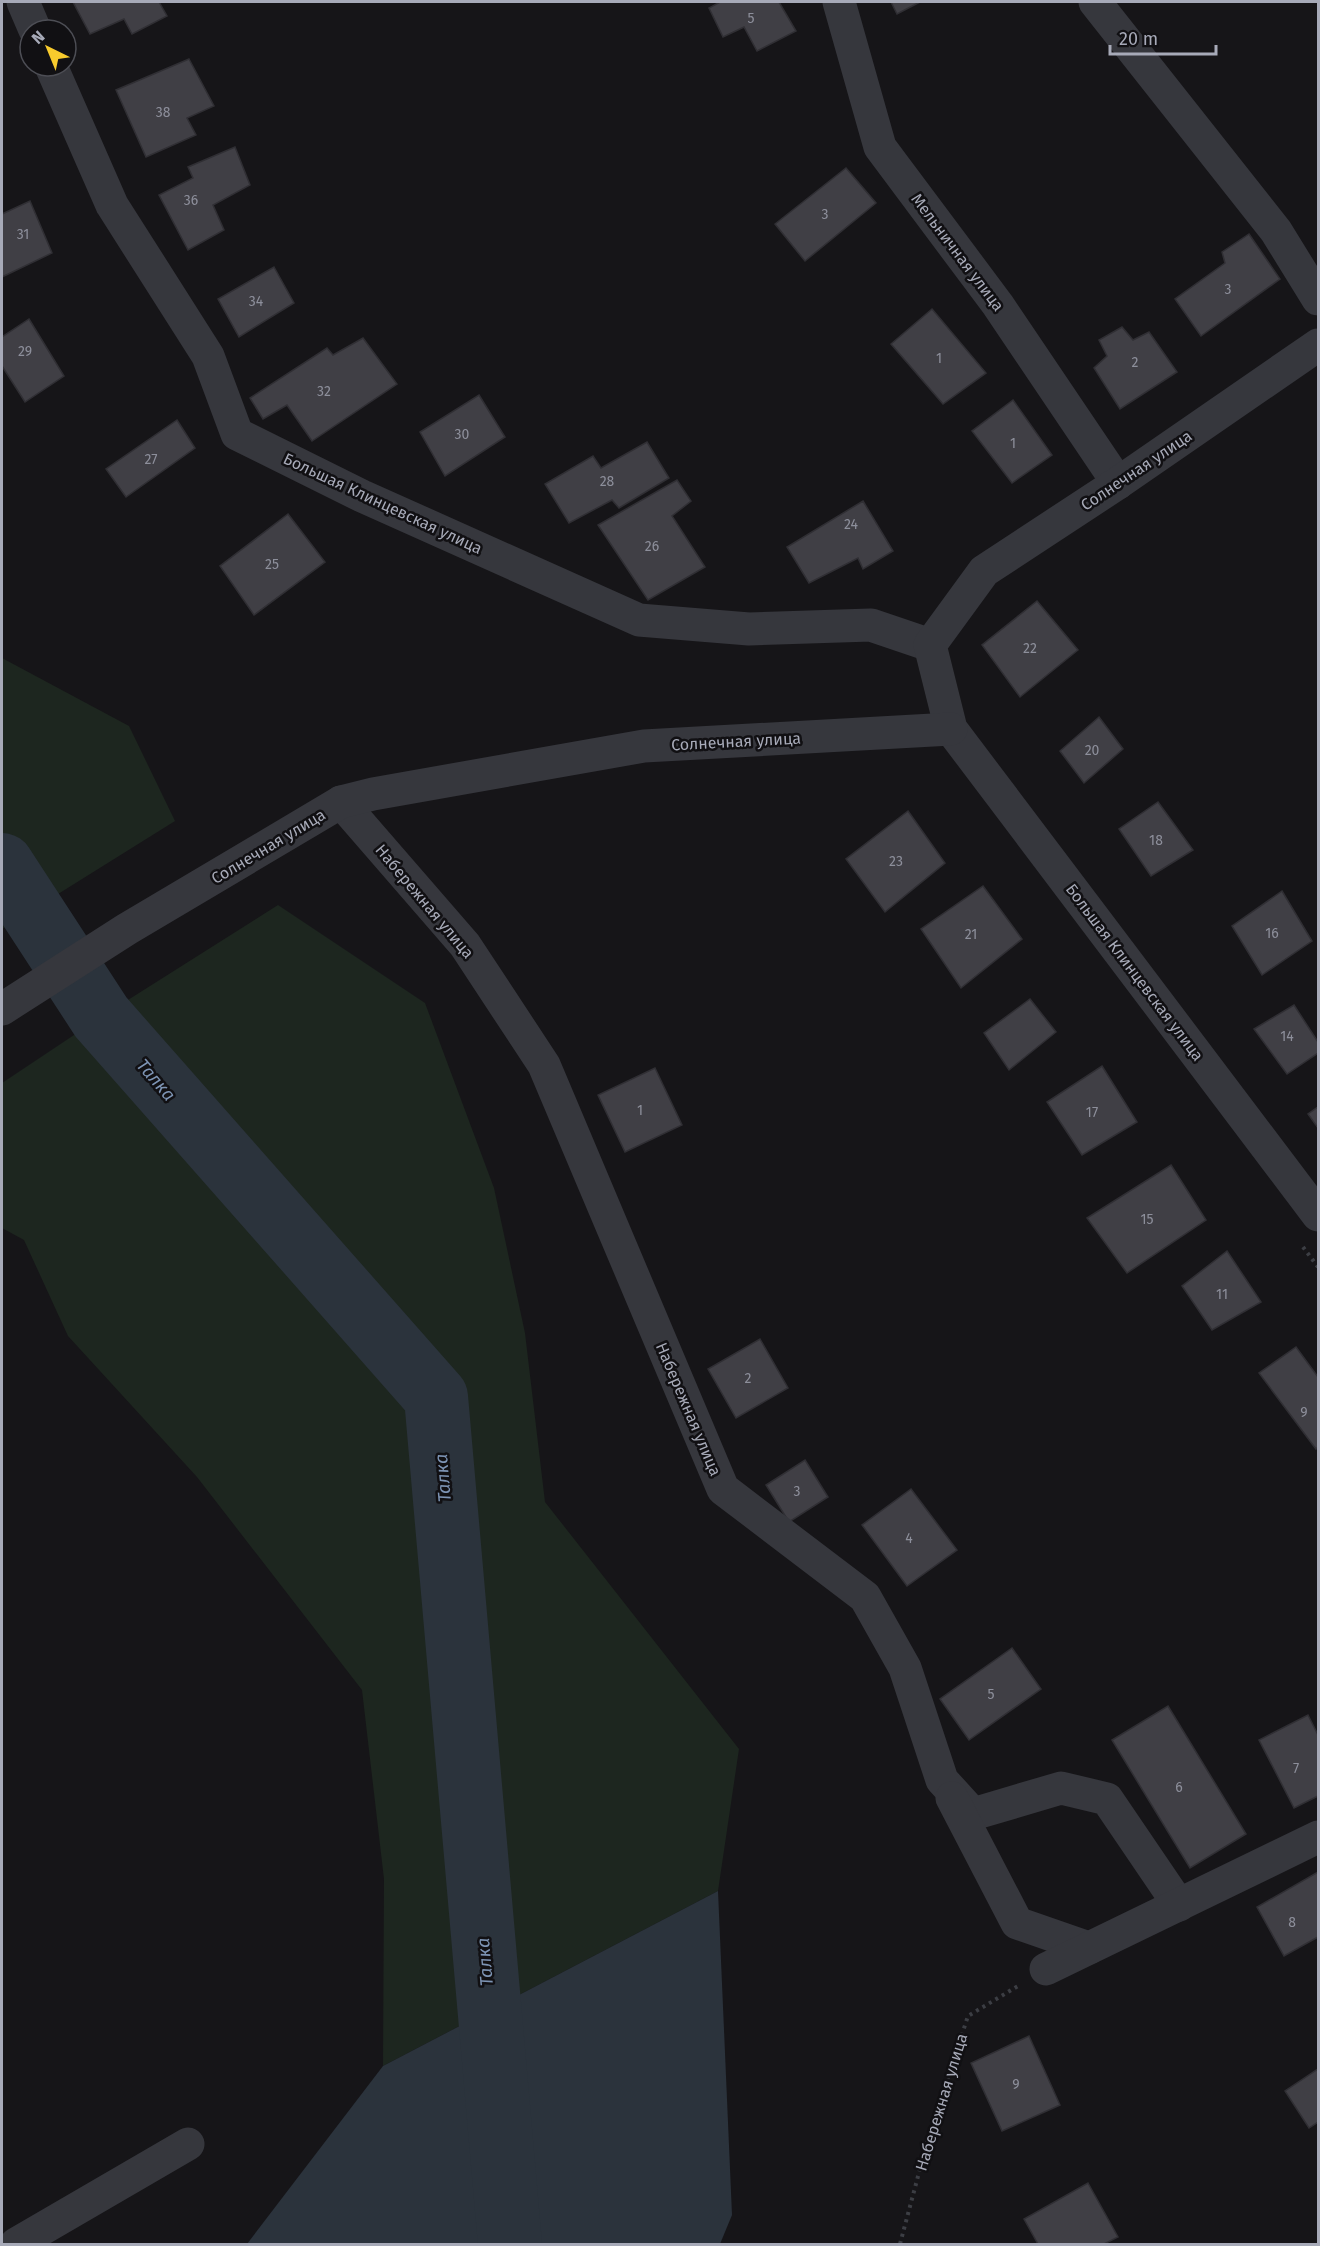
<svg xmlns="http://www.w3.org/2000/svg" width="1320" height="2246" viewBox="0 0 1320 2246" font-family="'Fira Sans',sans-serif">
<style>
.green{fill:#1d261f}
.water{fill:#2b333c}
.lines{fill:none;stroke-linecap:round;stroke-linejoin:round}
.river{stroke:#2b333c;stroke-width:64}
.building{fill:#403f45;stroke:#302f34;stroke-width:1.5}
.path{stroke:#3c3e44;stroke-width:4;stroke-dasharray:3 4.5;stroke-linecap:butt}
.minor{stroke:#36373d;stroke-width:33}
.labels{text-anchor:middle;stroke-width:5;stroke-linejoin:round;paint-order:stroke}
.number-label{font-size:14px;fill:#8d8f9b}
.street-label{font-size:16px;fill:#a7aab8;stroke:#111013}
.water-label{font-size:18px;font-style:italic;fill:#7d94b4;stroke:#111013}
</style>
<rect width="100%" height="100%" fill="#161518"/>
<!-- green -->
<g class="green">
<path d="M2,658L129,726L175,821L2,929Z"/>
<path d="M278,905L425,1003L494,1188L525,1333L545,1502L739,1749L718,1891L383,2066L384,1879L362,1690L197,1477L68,1336L24,1240L2,1228V1083L101,1017Z"/>
</g>
<!-- water -->
<path class="water" d="M718,1891L732,2215L720,2244H247L383,2066Z"/>
<g class="lines">
<!-- river -->
<path class="river" d="M2,865L101,1017L436,1397L510,2244"/>
</g>
<!-- building -->
<g class="building">
<path d="M73,2H159L167,16L132,34L124,19L90,34Z"/>
<path d="M720,2H779L796,31L757,51L744,27L723,37L709,8Z"/>
<path d="M891,2H920L897,14Z"/>
<path d="M189,59L214,106L187,118L196,135L146,157L116,90Z"/>
<path d="M235,147L250,185L213,205L224,230L188,250L159,195L193,178L188,167Z"/>
<path d="M846,168L876,203L805,261L775,224Z"/>
<path d="M30,201L52,253L2,277V214Z"/>
<path d="M1249,234L1280,279L1201,336L1175,299L1225,263L1222,252Z"/>
<path d="M274,267L294,303L239,337L218,299Z"/>
<path d="M932,309L986,373L943,404L891,344Z"/>
<path d="M29,319L64,376L25,402L2,366V337Z"/>
<path d="M1122,327L1133,340L1149,332L1177,372L1120,409L1094,368L1107,356L1099,340Z"/>
<path d="M363,338L397,384L312,441L287,405L263,419L250,398L327,348L333,355Z"/>
<path d="M479,395L505,437L445,476L420,432Z"/>
<path d="M1013,400L1052,455L1012,483L972,431Z"/>
<path d="M177,420L195,448L126,497L106,469Z"/>
<path d="M647,442L669,478L619,508L612,500L569,523L545,484L593,456L601,468Z"/>
<path d="M677,480L691,501L672,516L705,567L648,600L598,525Z"/>
<path d="M863,501L893,551L863,569L858,558L809,583L787,547Z"/>
<path d="M288,514L325,562L254,615L220,566Z"/>
<path d="M1037,601L1078,650L1020,697L982,645Z"/>
<path d="M1099,717L1123,749L1084,783L1060,751Z"/>
<path d="M1158,802L1193,850L1151,876L1119,829Z"/>
<path d="M908,811L945,863L885,912L846,859Z"/>
<path d="M983,886L1022,939L961,988L921,929Z"/>
<path d="M1282,891L1312,941L1262,975L1232,926Z"/>
<path d="M1030,999L1056,1032L1009,1070L984,1033Z"/>
<path d="M1294,1005L1318,1042V1053L1287,1074L1254,1029Z"/>
<path d="M1102,1066L1137,1122L1082,1155L1047,1102Z"/>
<path d="M655,1068L682,1125L625,1152L598,1095Z"/>
<path d="M1318,1107V1128L1308,1114Z"/>
<path d="M1171,1165L1206,1220L1127,1273L1087,1218Z"/>
<path d="M1227,1251L1261,1302L1212,1330L1182,1286Z"/>
<path d="M760,1339L788,1388L736,1418L708,1369Z"/>
<path d="M1296,1347L1318,1377V1447L1316,1449L1259,1373Z"/>
<path d="M805,1460L828,1497L789,1522L766,1485Z"/>
<path d="M911,1489L957,1550L907,1586L862,1525Z"/>
<path d="M1012,1648L1041,1689L969,1740L940,1699Z"/>
<path d="M1168,1706L1246,1834L1190,1868L1112,1740Z"/>
<path d="M1308,1715L1318,1735V1796L1294,1808L1259,1740Z"/>
<path d="M1318,1872V1937L1284,1956L1257,1907Z"/>
<path d="M1029,2036L1060,2105L1002,2131L971,2063Z"/>
<path d="M1318,2069V2122L1309,2128L1285,2091Z"/>
<path d="M1088,2183L1118,2237L1104,2244H1038L1024,2219Z"/>
</g>
<g class="lines">
<!-- path -->
<g class="path">
<path d="M1303,1247L1318,1267"/>
<path d="M900,2244L929,2135L968,2016L1018,1986"/>
</g>
<!-- minor -->
<g class="minor">
<path d="M23,2L35,30"/>
<path d="M839,2L880,147L998,305L1118,483"/>
<path d="M1095,2L1276,231L1318,299"/>
<path d="M51,66L112,205L208,356L237,434L362,496L639,620L749,629L871,625L930,645"/>
<path d="M1318,345L1118,483L984,571L930,645L951,729L1318,1215"/>
<path d="M341,802L465,945L544,1065L723,1489L865,1597L905,1668L942,1780L973,1814L1061,1788L1107,1799L1179,1905"/>
<path d="M2,1009L127,929L341,802L373,794L644,746L951,729"/>
<path d="M952,1798L1017,1923L1089,1948"/>
<path d="M1046,1969L1318,1837"/>
<path d="M16,2244L188,2144"/>
</g>
</g>
<g class="labels">
<!-- number labels -->
<g class="number-label">
<text x="751" y="23">5</text>
<text x="163" y="117">38</text>
<text x="191" y="205">36</text>
<text x="825" y="219">3</text>
<text x="23" y="239">31</text>
<text x="1228" y="294">3</text>
<text x="256" y="306">34</text>
<text x="25" y="356">29</text>
<text x="939" y="363">1</text>
<text x="1135" y="367">2</text>
<text x="324" y="396">32</text>
<text x="462" y="439">30</text>
<text x="1013" y="448">1</text>
<text x="151" y="464">27</text>
<text x="607" y="486">28</text>
<text x="851" y="529">24</text>
<text x="652" y="551">26</text>
<text x="272" y="569">25</text>
<text x="1030" y="653">22</text>
<text x="1092" y="755">20</text>
<text x="1156" y="845">18</text>
<text x="896" y="866">23</text>
<text x="1272" y="938">16</text>
<text x="971" y="939">21</text>
<text x="1287" y="1041">14</text>
<text x="640" y="1115">1</text>
<text x="1092" y="1117">17</text>
<text x="1147" y="1224">15</text>
<text x="1222" y="1299">11</text>
<text x="748" y="1383">2</text>
<text x="1304" y="1417">9</text>
<text x="797" y="1496">3</text>
<text x="909" y="1543">4</text>
<text x="991" y="1699">5</text>
<text x="1296" y="1773">7</text>
<text x="1179" y="1792">6</text>
<text x="1292" y="1927">8</text>
<text x="1016" y="2089">9</text>
</g>
<!-- street labels -->
<g class="street-label">
<text transform="translate(958 252) rotate(53)" y="6">Мельничная улица</text>
<text transform="translate(1136 470) rotate(-34)" y="6">Солнечная улица</text>
<text transform="translate(383 503) rotate(25)" y="6">Большая Клинцевская улица</text>
<text transform="translate(736 741) rotate(-3)" y="6">Солнечная улица</text>
<text transform="translate(268 846) rotate(-31)" y="6">Солнечная улица</text>
<text transform="translate(425 901) rotate(50)" y="6">Набережная улица</text>
<text transform="translate(1135 972) rotate(53)" y="6">Большая Клинцевская улица</text>
<text transform="translate(689 1409) rotate(67)" y="6">Набережная улица</text>
<text transform="translate(941 2102) rotate(-73)" y="6">Набережная улица</text>
</g>
<!-- water labels -->
<g class="water-label">
<text transform="translate(156 1080) rotate(49)" y="6">Талка</text>
<text transform="translate(443 1478) rotate(-95)" y="6">Талка</text>
<text transform="translate(485 1962) rotate(-95)" y="6">Талка</text>
</g>
</g>
<!-- border -->
<rect width="1320" height="2246" fill="none" stroke="#a7aab8" stroke-width="6"/>
<!-- north arrow -->
<g transform="translate(48 48) rotate(317)"><circle r="28" fill="#111013" stroke="#4d4e55" stroke-width="1.5"/>
<path d="M0-4.5L10 22L0 15L-10 22Z" fill="#f8cb2d"/>
<text y="-9" font-size="16" font-weight="bold" text-anchor="middle" fill="#a7aab8">N</text>
</g>
<!-- scale -->
<path d="M1110 45v9h106v-9" fill="none" stroke="#a7aab8" stroke-width="3"/>
<text x="1119" y="45" font-size="18" fill="#a7aab8" stroke="#111013" stroke-width="4.5" paint-order="stroke">20 m</text>
</svg>
